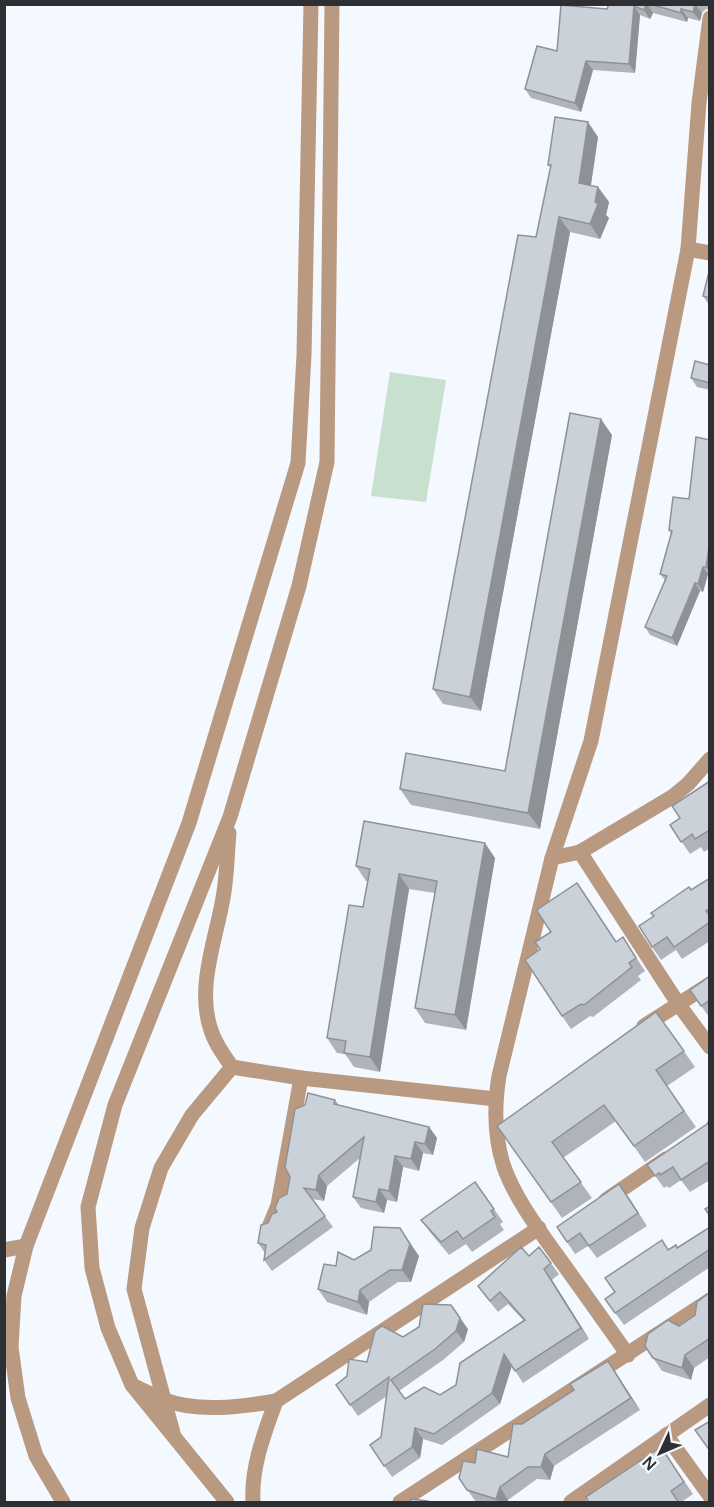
<svg xmlns="http://www.w3.org/2000/svg" width="714" height="1507" viewBox="0 0 714 1507" font-family="Manrope,sans-serif">
<style>
.green{fill:#c8e1cf}
.lines{fill:none;stroke-linecap:round;stroke-linejoin:round}
.minor{stroke:#ba9981;stroke-width:15}
.tertiary{stroke:#ba9981;stroke-width:15}
.wall{fill:#afb4ba}
.shaded-wall{fill:#8e9297}
.building{fill:#cbd1d8;stroke:#8e9297;stroke-width:1.5}
</style>
<rect width="100%" height="100%" fill="#f4f9ff"/>
<!-- green -->
<path class="green" d="M390,372L446,380L426,502L371,496Z"/>
<g class="lines">
<!-- minor -->
<g class="minor">
<path d="M688,249L710,253"/>
<path d="M580,852L679,1005L710,1047"/>
<path d="M552,858L580,852L672,797L688,784L710,759"/>
<path d="M644,1026L710,984"/>
<path d="M232,1067L301,1078L496,1099"/>
<path d="M606,1200L666,1159"/>
<path d="M269,1227L278,1205L301,1078"/>
<path d="M4,1250L26,1246"/>
<path d="M628,1355C604,1321 580,1287 556,1254C537,1227 515,1198 504,1167C494,1137 494,1107 499,1076L552,858L591,741L688,249L699,103L710,18"/>
<path d="M132,1385C142,1390 152,1395 162,1399C197,1413 240,1407 276,1401L539,1228"/>
<path d="M666,1435L710,1496"/>
<path d="M253,1502C251,1467 264,1434 276,1401"/>
<path d="M400,1502L710,1300"/>
<path d="M571,1502L710,1405"/>
</g>
<!-- tertiary -->
<g class="tertiary">
<path d="M173,1433L134,1289L142,1228L161,1168L192,1115L232,1067C223,1054 214,1042 210,1027C197,986 216,939 223,898C227,877 227,855 229,833"/>
<path d="M63,1502L36,1456L18,1398L11,1347L14,1296L26,1246L189,823L298,463L304,355L311,4"/>
<path d="M227,1502L132,1385L108,1328L92,1268L88,1207L115,1105L230,817L299,586L327,462L332,4"/>
</g>
</g>
<!-- wall -->
<g class="wall">
<path d="M609,4H710V10L706,9L702,13L700,21L688,18L687,22L653,13L650,19L640,15L635,73L593,70L581,112L531,98L525,89L557,51L607,9Z"/>
<path d="M598,137L591,185L598,187L609,202L606,215L609,218L600,239L570,232L481,711L443,704L433,689L536,237L551,168L548,165Z"/>
<path d="M703,296L710,298V305H709Z"/>
<path d="M710,365V390L697,387L691,378Z"/>
<path d="M612,435L540,829L411,805L400,789L505,771Z"/>
<path d="M710,440V575L708,574L703,592L700,591L677,646L650,635L645,627L665,580L660,574L671,534L669,530L689,499Z"/>
<path d="M710,781V848L704,852L701,847L690,854L670,825L680,818Z"/>
<path d="M495,858L466,1030L425,1023L415,1008L435,893L409,889L380,1072L354,1067L345,1054L337,1053L327,1038L363,907L368,881H366L356,866Z"/>
<path d="M710,878V941L682,959L676,950L661,960L652,947L691,890Z"/>
<path d="M577,883L616,942L623,937L645,971L638,976L641,980L593,1017L590,1016L571,1029L562,1016L540,949L551,932Z"/>
<path d="M710,976V1018L701,1006Z"/>
<path d="M656,1012L695,1067L667,1086L696,1127L645,1162L616,1121L563,1158L592,1198L562,1218L497,1126Z"/>
<path d="M335,1100L339,1105L429,1127L437,1138L433,1155L423,1153L419,1171L403,1167L397,1202L387,1200L384,1213L361,1208L353,1197L360,1158L327,1186L324,1201L312,1199L333,1227L272,1271L264,1260L265,1253L258,1243L268,1223L277,1212L287,1194L290,1177Z"/>
<path d="M710,1119V1180L690,1192L681,1180L669,1188L667,1186L664,1188L647,1165L707,1124Z"/>
<path d="M475,1182L503,1222L500,1224L504,1230L472,1252L466,1244L449,1255L430,1232L421,1220Z"/>
<path d="M628,1196L647,1226L597,1258L588,1246L575,1254L557,1227Z"/>
<path d="M710,1227V1267L624,1325L605,1299L669,1250L677,1248Z"/>
<path d="M539,1247L559,1274L552,1280L589,1339L523,1383L512,1366L500,1404L442,1445L423,1439L420,1458L392,1477L370,1445L381,1437L387,1396L358,1416L336,1385L403,1337L468,1329L464,1342L443,1360L399,1391L405,1399L440,1395L456,1385L524,1321L508,1304L498,1312L486,1297L478,1286L529,1256Z"/>
<path d="M419,1256L411,1282H398L369,1302L367,1315L327,1302L318,1289L336,1266L354,1260Z"/>
<path d="M710,1293V1357L694,1368L691,1380L662,1371L645,1346L695,1315Z"/>
<path d="M616,1373L640,1410L554,1466L550,1480L537,1479L508,1500V1503L476,1502L459,1478L508,1457L522,1424Z"/>
<path d="M661,1447L693,1494L680,1503H586Z"/>
</g>
<!-- shaded-wall -->
<g class="shaded-wall">
<path d="M646,4H647L653,13L650,19L644,10Z"/>
<path d="M695,4L702,13L700,21L693,12Z"/>
<path d="M634,6L640,15L635,73L629,64Z"/>
<path d="M681,9L688,18L687,22L681,13Z"/>
<path d="M586,61L593,70L581,112L575,103Z"/>
<path d="M588,122L598,137L589,197L579,183Z"/>
<path d="M598,187L609,202L606,215L609,218L600,239L590,224L595,202Z"/>
<path d="M559,217L570,232L481,711L470,697Z"/>
<path d="M601,419L612,435L540,829L528,813Z"/>
<path d="M710,541V572L706,567Z"/>
<path d="M703,567L708,574L703,592L698,584Z"/>
<path d="M695,583L700,591L677,646L672,638Z"/>
<path d="M485,843L495,858L466,1030L455,1015Z"/>
<path d="M399,874L409,889L380,1072L370,1057Z"/>
<path d="M429,1127L437,1138L433,1155L425,1144Z"/>
<path d="M415,1142L423,1153L419,1171L411,1159Z"/>
<path d="M395,1156L403,1167L397,1202L389,1191Z"/>
<path d="M319,1175L327,1186L324,1201L316,1190Z"/>
<path d="M379,1189L387,1200L384,1213L376,1202Z"/>
<path d="M400,1228L419,1256L411,1282L402,1270Z"/>
<path d="M544,1269L552,1280L589,1339L581,1328Z"/>
<path d="M360,1290L369,1302L367,1315L358,1302Z"/>
<path d="M451,1305L468,1329L464,1342L456,1331Z"/>
<path d="M504,1354L512,1365L500,1404L492,1393Z"/>
<path d="M685,1355L694,1368L691,1380L682,1368Z"/>
<path d="M608,1361L616,1373L640,1410L631,1398Z"/>
<path d="M415,1428L423,1439L420,1458L412,1447Z"/>
<path d="M545,1454L554,1466L550,1480L541,1467Z"/>
<path d="M500,1487L508,1500V1503H499L496,1499Z"/>
</g>
<!-- building -->
<g class="building">
<path d="M609,4H646L644,10L634,6L629,64L586,61L575,103L525,89L537,46L557,51L561,5L607,9Z"/>
<path d="M650,4H695L693,12L681,9V13Z"/>
<path d="M555,117L588,122L579,183L598,187L595,202L598,204L590,224L559,217L470,697L433,689L518,235L536,237L551,165H548Z"/>
<path d="M710,268V298L703,296Z"/>
<path d="M695,361L710,365V383L691,378Z"/>
<path d="M570,413L601,419L528,813L400,789L406,753L505,771Z"/>
<path d="M696,437L710,440V541L706,567H703L698,584L695,583L672,638L645,627L667,576L660,574L672,531L669,530L673,497L689,499Z"/>
<path d="M710,781V830L695,839L692,834L681,842L670,825L680,818L672,806Z"/>
<path d="M364,821L485,843L455,1015L415,1008L437,881L399,874L370,1057L344,1053L346,1041L327,1038L349,905L363,907L370,869L356,866Z"/>
<path d="M710,878V908L706,911L710,916V922L674,947L667,937L652,947L639,926L654,916L651,913L689,887L691,890Z"/>
<path d="M577,883L616,942L623,937L636,958L629,963L632,967L584,1005L581,1004L562,1016L525,960L540,949L535,942L551,932L537,911L538,909Z"/>
<path d="M710,976V1000L701,1006L690,990Z"/>
<path d="M656,1012L684,1051L656,1070L684,1111L634,1146L604,1105L552,1142L581,1182L551,1202L497,1126Z"/>
<path d="M308,1093L335,1100L334,1104L429,1127L425,1144L415,1142L411,1159L395,1156L389,1191L379,1189L376,1202L353,1197L364,1137L319,1175L316,1190L304,1188L325,1216L264,1260L266,1245L258,1243L261,1225L268,1223L272,1214L277,1212L275,1208L279,1198L287,1194L290,1177L285,1167L295,1109L305,1105Z"/>
<path d="M710,1119V1161L681,1180L673,1167L660,1175L659,1173L655,1176L647,1165L707,1124Z"/>
<path d="M475,1182L494,1209L491,1211L495,1217L463,1239L457,1231L441,1242L421,1220Z"/>
<path d="M619,1184L638,1213L589,1246L580,1233L567,1242L557,1227Z"/>
<path d="M710,1206V1216L705,1209Z"/>
<path d="M374,1227L400,1228L410,1244L402,1270H390L360,1290L358,1302L318,1289L324,1264L336,1266L338,1252L354,1260L371,1250Z"/>
<path d="M710,1227V1249L615,1313L605,1299L615,1292L605,1278L662,1240L668,1250L676,1245L677,1248Z"/>
<path d="M521,1247L529,1256L539,1247L551,1263L544,1269L581,1328L515,1371L504,1354L492,1393L434,1434L415,1428L412,1447L384,1466L370,1445L381,1437L389,1377L350,1405L336,1385L347,1376L349,1359L367,1362L375,1331L382,1326L403,1337L419,1327L423,1304L451,1305L460,1318L456,1331L435,1349L391,1380L405,1399L424,1387L440,1395L456,1385L460,1363L525,1320L500,1292L490,1301L478,1286Z"/>
<path d="M709,1293L710,1338L685,1355L682,1368L653,1358L645,1346L648,1334L668,1320L679,1326L695,1315L697,1302Z"/>
<path d="M608,1361L631,1398L545,1454L541,1467H528L500,1487L496,1499L467,1490L459,1478L463,1461L475,1463L477,1449L508,1457L513,1424H522L574,1390L570,1384Z"/>
<path d="M710,1421V1451L695,1430Z"/>
<path d="M661,1447L684,1482L671,1491L679,1503H586L588,1501L586,1497Z"/>
<path d="M411,1499L428,1501L429,1503H410Z"/>
</g>
<!-- border -->
<rect width="714" height="1507" fill="none" stroke="#2d2f32" stroke-width="12"/>
<!-- north arrow -->
<g transform="translate(660 1453) rotate(226)" stroke="#f4f9ff" stroke-width="4.5" paint-order="stroke">
<path d="M0-4.5L10 22L0 15L-10 22Z" fill="#2d2f32"/>
<text y="-9" font-size="16" font-weight="bold" text-anchor="middle" fill="#2d2f32">N</text>
</g>
</svg>
